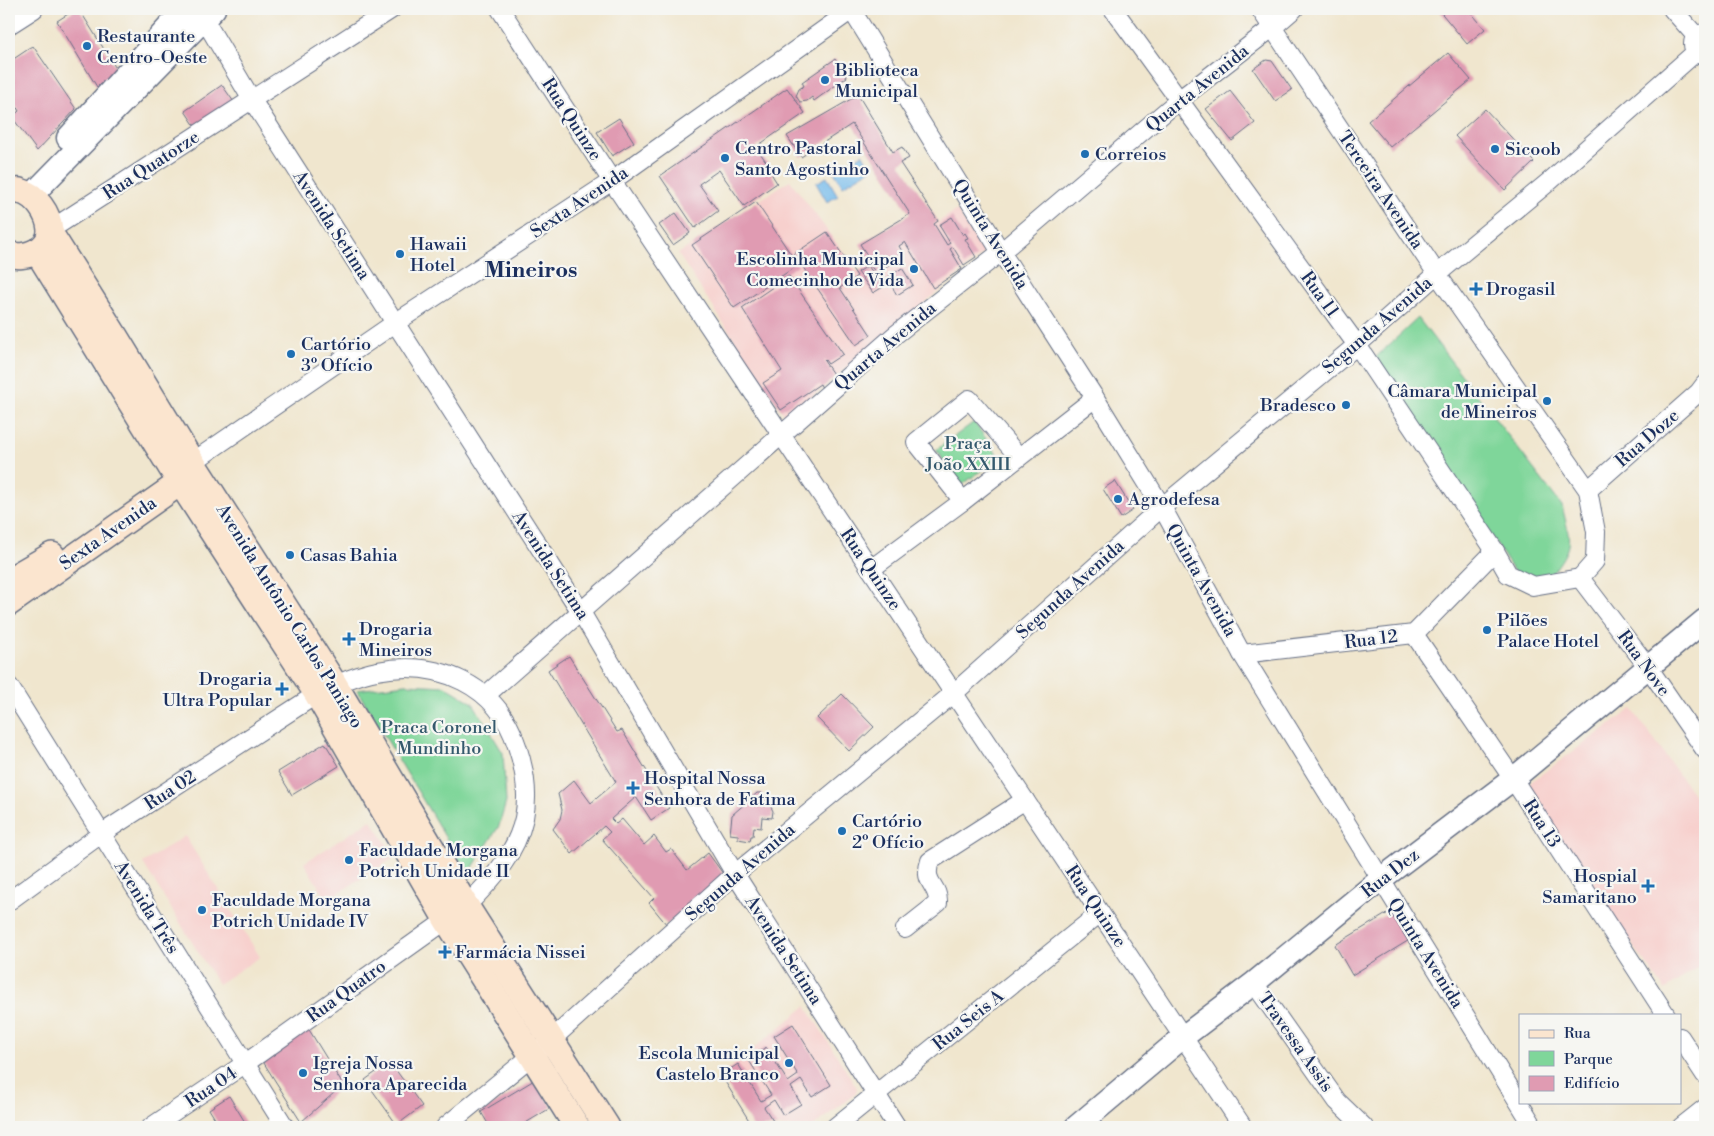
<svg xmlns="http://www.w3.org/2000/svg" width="1714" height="1136" viewBox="0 0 1714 1136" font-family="'Libre Bodoni',serif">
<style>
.built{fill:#f7d0cd}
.green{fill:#7fd69a;stroke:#4d827c}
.water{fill:#73baeb;stroke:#4774a4}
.building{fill:#e09bb2}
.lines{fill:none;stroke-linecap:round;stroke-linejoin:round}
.minor-casing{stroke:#666f85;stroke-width:20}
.tertiary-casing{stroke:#666f85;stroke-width:25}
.secondary-casing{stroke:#666f85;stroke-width:28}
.minor{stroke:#fff;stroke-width:18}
.tertiary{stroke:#fff;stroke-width:22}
.secondary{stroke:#fbe5cf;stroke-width:25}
.poi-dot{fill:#1f6fb2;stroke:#f6f6f2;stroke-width:2}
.labels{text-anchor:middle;stroke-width:4.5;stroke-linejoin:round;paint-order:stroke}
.poi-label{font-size:18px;fill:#1b2f5e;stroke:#f6f6f2;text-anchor:start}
.street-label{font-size:18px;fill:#1b2f5e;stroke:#f6f6f2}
.park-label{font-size:18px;fill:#34596d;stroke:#f6f6f2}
.district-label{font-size:22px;font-weight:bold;fill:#1b2f5e;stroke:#f6f6f2}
</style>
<rect width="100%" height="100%" fill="#f6f6f2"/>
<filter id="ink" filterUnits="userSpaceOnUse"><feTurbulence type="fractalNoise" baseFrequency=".02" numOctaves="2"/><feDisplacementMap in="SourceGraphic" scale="10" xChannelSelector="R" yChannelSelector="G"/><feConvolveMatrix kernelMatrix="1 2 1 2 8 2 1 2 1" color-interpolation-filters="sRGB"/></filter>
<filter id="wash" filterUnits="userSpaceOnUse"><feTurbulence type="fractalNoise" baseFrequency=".0096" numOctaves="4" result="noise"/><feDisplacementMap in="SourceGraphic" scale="20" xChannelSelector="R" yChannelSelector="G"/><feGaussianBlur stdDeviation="1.12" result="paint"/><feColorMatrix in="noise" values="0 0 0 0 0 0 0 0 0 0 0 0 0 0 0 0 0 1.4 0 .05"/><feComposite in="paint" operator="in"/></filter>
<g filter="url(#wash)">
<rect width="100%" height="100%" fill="#f0e6ce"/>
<!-- built -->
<g class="built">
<path d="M790,180L858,272L957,210L984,253L786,418L678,254Z"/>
<path d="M1632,709L1705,811V962L1665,990L1521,789Z"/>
<path d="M371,820L395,857L327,900L304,863Z"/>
<path d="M185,836L260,957L218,984L143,863Z"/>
<path d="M806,1006L857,1088L856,1093L813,1127H753L721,1075Z"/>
</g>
<!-- green -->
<g class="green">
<path d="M1418,318L1562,506C1571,543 1574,545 1550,576L1537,577L1515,573L1376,357Z"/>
<path d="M974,422L999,457L962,485L936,450Z"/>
<path d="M406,684L445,686L473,703L503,753L506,802L499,826L468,875L357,690Z"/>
</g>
<!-- water -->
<g class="water">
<path d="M863,154L871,169L843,186L834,172Z"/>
<path d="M827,177L838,196L827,202L816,183Z"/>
</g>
<g id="blocks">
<!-- building -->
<g class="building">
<path d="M76,9H79L117,70L97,87L57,21Z"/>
<path d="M1438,9H1468L1485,29L1467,44Z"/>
<path d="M33,46L76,109L37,151L12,117L19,111L9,95V62Z"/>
<path d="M1448,53L1471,80L1390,147L1368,121Z"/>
<path d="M835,59L847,77L814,101L812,97L807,101L800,102L796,96L799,89L804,86L802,82Z"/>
<path d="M1266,60L1272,61L1292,90L1275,101L1253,69Z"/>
<path d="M222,85L236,105L199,132L185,111Z"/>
<path d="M787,88L805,113L756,147L774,173L772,175L777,183L744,206L719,170L699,184L718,211L695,228L660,176Z"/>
<path d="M1230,91L1255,123L1232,141L1206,109Z"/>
<path d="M858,95L893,152L902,147L909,158L900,163L938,221L934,224L947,245L950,243L939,225L952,217L963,235L965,233L968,238L965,239L976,257L964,265L953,247L950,249L962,269L933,288L905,242L899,246L904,255L876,273L870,265L872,263L860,244L910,214L852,124L801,157L787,136Z"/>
<path d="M1485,109L1534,162L1505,190L1455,136Z"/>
<path d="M619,118L634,142L612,156L597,132Z"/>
<path d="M756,202L798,265L734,308L692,245Z"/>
<path d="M676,213L690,233L673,245L659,225Z"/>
<path d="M827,232L857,276L840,288L871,335L856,345L794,254Z"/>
<path d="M868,266L883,287L873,293L858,272Z"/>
<path d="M902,268L913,285L897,295L887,278Z"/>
<path d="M789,276L843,354L828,364L825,360L824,361L835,377L822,388L820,384L781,410L763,383L782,371L742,308Z"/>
<path d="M1115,481L1133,510L1121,518L1103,489Z"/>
<path d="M569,656L617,732L622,730L669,808L651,820L636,797L611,819L616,824L622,819L644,845L654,836L666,852L671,849L687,870L708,853L724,875L667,925L649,903L654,898L602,839L610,832L604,826L572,854L553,829L560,819L562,810L558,794L574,780L591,803L616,782L548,670Z"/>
<path d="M842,694L874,727L849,751L817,718Z"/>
<path d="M325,743L339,766L292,795L278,772Z"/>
<path d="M757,793H762V799H767L773,811L772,818L762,817L761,828L754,827L753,836H751L750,841L738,839V835L730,834L732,815Z"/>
<path d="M1393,910L1411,939L1352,975L1335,945Z"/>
<path d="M793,1024L831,1085L812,1097L801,1080L791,1087L801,1104L783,1115L774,1100L764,1107L777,1127H753L721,1075L738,1064L761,1101L771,1095L748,1059L766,1047L788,1082L798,1075L774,1036Z"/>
<path d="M308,1028L343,1085L301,1122L262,1060Z"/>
<path d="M390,1062L422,1106L397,1125L365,1080Z"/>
<path d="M536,1079L552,1107L519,1127H490L481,1112Z"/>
<path d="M229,1096L248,1127H220L209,1109Z"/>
</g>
</g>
</g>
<g filter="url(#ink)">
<use href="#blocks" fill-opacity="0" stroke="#666f85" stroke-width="1"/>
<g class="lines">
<!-- minor casing -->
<g class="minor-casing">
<g id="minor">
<path d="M196,9L204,19L252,100L581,612L735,874L897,1127"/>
<path d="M500,9L612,181L1243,1127"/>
<path d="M851,9L1001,252L1095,398L1162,507L1242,654L1534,1127"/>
<path d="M1113,9L1357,345L1495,551L1508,574L1533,586L1580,578"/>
<path d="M1260,9L1437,274L1588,490L1596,532L1595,561L1580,578"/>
<path d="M1672,9L1696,36"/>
<path d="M9,25L34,9"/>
<path d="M1705,55C1689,54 1689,34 1705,33"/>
<path d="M50,230L392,9"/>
<path d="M190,459L200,457L395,323L612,181L853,9"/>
<path d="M1588,490L1699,392L1705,384"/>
<path d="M963,501L916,442L969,399L1019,457"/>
<path d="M871,569L963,501L1095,398"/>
<path d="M1580,578L1648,667L1705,750"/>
<path d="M1414,634L1513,779L1666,1015"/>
<path d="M1242,654L1414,634L1495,551"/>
<path d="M9,686L285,1127"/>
<path d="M486,695L895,335L1001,252L1179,100L1272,28L1294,9"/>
<path d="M9,901L101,834L317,694C336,684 356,675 377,671C438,659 498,685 517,746C525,770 529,793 524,818C516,854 491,881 466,906L246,1063L151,1127"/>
<path d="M905,929L938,903C939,884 922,884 930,861L1025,800"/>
<path d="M1254,983L1337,1101L1364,1127"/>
<path d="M1680,1037L1705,1075"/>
<path d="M445,1127L551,1040L735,874L954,693L1162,507L1357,345L1437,274L1551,180L1696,52"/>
<path d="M835,1127L1100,913"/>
<path d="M1681,1127L1705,1108"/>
</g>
</g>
<!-- tertiary casing -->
<g class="tertiary-casing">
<g id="tertiary">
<path d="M68,138L185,9"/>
<path d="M31,196L214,9"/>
<path d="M1076,1127L1183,1037L1254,983L1381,879L1513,779L1705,620"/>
</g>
</g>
<!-- secondary casing -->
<g class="secondary-casing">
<g id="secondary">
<path d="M9,193C12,192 17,190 20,191C36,195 49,214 50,230C51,250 24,260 9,254"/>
<path d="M50,233L115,336L190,459L335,685L466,906L607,1127"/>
<path d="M37,251L173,471L317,694L446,919L577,1127"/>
<path d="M9,580L52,555"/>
<path d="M9,603L181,482L194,471"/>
</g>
</g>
<!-- minor -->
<use href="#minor" class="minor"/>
<!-- tertiary -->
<use href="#tertiary" class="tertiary"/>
<!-- secondary -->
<use href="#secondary" class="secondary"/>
</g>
</g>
<!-- markers -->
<g class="poi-dot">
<circle cx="87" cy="46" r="5"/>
<circle cx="825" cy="80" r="5"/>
<circle cx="1495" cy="149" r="5"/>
<circle cx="1085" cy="154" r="5"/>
<circle cx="725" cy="158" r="5"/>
<circle cx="400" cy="254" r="5"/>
<circle cx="914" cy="269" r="5"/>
<path d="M1473.5 281.5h5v5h5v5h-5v5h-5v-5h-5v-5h5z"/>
<circle cx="291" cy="354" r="5"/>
<circle cx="1547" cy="401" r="5"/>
<circle cx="1346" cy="405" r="5"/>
<circle cx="1118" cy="499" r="5"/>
<circle cx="290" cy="555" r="5"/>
<circle cx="1487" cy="630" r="5"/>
<path d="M346.5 631.5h5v5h5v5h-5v5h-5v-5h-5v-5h5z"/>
<path d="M279.5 681.5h5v5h5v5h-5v5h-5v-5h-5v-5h5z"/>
<path d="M630.5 780.5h5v5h5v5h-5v5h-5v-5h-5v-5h5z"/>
<circle cx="842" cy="831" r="5"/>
<circle cx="349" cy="860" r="5"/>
<path d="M1645.5 878.5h5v5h5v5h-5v5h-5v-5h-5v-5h5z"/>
<circle cx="202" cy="910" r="5"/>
<path d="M442.5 944.5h5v5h5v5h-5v5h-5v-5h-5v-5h5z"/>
<circle cx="789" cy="1063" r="5"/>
<circle cx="303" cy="1073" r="5"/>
</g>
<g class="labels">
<!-- poi labels -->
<g class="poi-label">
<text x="97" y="42">Restaurante<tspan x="97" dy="21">Centro-Oeste</tspan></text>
<text x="835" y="76">Biblioteca<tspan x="835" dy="21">Municipal</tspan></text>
<text x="735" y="154">Centro Pastoral<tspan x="735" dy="21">Santo Agostinho</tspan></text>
<text x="1505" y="155">Sicoob</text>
<text x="1095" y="160">Correios</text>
<text x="410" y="250">Hawaii<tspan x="410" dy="21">Hotel</tspan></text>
<text x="904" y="265" text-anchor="end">Escolinha Municipal<tspan x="904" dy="21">Comecinho de Vida</tspan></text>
<text x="1486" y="295">Drogasil</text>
<text x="301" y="350">Cartório<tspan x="301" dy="21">3º Ofício</tspan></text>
<text x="1537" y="397" text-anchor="end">Câmara Municipal<tspan x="1537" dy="21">de Mineiros</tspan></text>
<text x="1336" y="411" text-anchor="end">Bradesco</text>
<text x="1128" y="505">Agrodefesa</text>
<text x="300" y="561">Casas Bahia</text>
<text x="1497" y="626">Pilões<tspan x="1497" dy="21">Palace Hotel</tspan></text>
<text x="359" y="635">Drogaria<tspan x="359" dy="21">Mineiros</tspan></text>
<text x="272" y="685" text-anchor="end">Drogaria<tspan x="272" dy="21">Ultra Popular</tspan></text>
<text x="644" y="784">Hospital Nossa<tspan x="644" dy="21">Senhora de Fatima</tspan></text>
<text x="852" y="827">Cartório<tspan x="852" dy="21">2º Ofício</tspan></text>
<text x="359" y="856">Faculdade Morgana<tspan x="359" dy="21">Potrich Unidade II</tspan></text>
<text x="1637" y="882" text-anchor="end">Hospial<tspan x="1637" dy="21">Samaritano</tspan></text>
<text x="212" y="906">Faculdade Morgana<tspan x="212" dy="21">Potrich Unidade IV</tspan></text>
<text x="455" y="958">Farmácia Nissei</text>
<text x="779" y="1059" text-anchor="end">Escola Municipal<tspan x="779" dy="21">Castelo Branco</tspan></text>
<text x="313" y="1069">Igreja Nossa<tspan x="313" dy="21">Senhora Aparecida</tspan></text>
</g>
<!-- street labels -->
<g class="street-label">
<text transform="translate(1197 88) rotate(-39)" y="6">Quarta Avenida</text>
<text transform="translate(572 119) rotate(57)" y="6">Rua Quinze</text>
<text transform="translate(151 165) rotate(-33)" y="6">Rua Quatorze</text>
<text transform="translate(1381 190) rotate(56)" y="6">Terceira Avenida</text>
<text transform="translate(579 202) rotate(-34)" y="6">Sexta Avenida</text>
<text transform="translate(332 225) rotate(57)" y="6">Avenida Setima</text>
<text transform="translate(991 234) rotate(58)" y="6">Quinta Avenida</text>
<text transform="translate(1320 294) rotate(54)" y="6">Rua 11</text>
<text transform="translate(1377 325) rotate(-41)" y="6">Segunda Avenida</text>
<text transform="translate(885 346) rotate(-40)" y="6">Quarta Avenida</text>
<text transform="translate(1647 438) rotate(-41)" y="6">Rua Doze</text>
<text transform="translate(108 533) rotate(-35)" y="6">Sexta Avenida</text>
<text transform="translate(551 565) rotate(57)" y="6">Avenida Setima</text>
<text transform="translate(871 569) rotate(56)" y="6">Rua Quinze</text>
<text transform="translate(1202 580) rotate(61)" y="6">Quinta Avenida</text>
<text transform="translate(1070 589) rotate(-42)" y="6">Segunda Avenida</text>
<text transform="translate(290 616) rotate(58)" y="6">Avenida Antônio Carlos Paniago</text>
<text transform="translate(1371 639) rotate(-7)" y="6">Rua 12</text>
<text transform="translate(1644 663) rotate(54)" y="6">Rua Nove</text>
<text transform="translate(170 790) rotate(-33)" y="6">Rua 02</text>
<text transform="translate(1542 823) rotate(57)" y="6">Rua 13</text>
<text transform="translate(740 872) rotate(-41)" y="6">Segunda Avenida</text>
<text transform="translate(1390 873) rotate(-38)" y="6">Rua Dez</text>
<text transform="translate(1096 906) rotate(56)" y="6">Rua Quinze</text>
<text transform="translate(147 907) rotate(58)" y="6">Avenida Três</text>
<text transform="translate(784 950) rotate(57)" y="6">Avenida Setima</text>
<text transform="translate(1426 953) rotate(58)" y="6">Quinta Avenida</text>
<text transform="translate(346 991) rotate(-36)" y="6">Rua Quatro</text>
<text transform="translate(968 1020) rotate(-39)" y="6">Rua Seis A</text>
<text transform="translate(1296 1042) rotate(55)" y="6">Travessa Assis</text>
<text transform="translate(211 1087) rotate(-34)" y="6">Rua 04</text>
</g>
<!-- park labels -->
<g class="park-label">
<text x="968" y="449">Praça<tspan x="968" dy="21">João XXIII</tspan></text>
<text x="439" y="733">Praca Coronel<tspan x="439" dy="21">Mundinho</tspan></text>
</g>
<!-- district labels -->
<g class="district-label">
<text x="531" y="277">Mineiros</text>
</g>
</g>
<!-- margin -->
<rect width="1714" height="1136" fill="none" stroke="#f6f6f2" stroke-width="30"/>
<!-- legend -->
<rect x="1519" y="1014" width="162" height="90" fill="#f6f6f2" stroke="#9ea6b7"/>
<rect x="1529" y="1030" width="25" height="8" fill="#fbe5cf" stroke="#9ea6b7"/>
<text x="1564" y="1038" font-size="15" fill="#1b2f5e">Rua</text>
<rect x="1529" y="1051" width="25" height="15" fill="#7fd69a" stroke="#9ea6b7"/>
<text x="1564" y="1064" font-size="15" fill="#1b2f5e">Parque</text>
<rect x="1529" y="1076" width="25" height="15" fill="#e09bb2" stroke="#9ea6b7"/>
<text x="1564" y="1088" font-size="15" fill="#1b2f5e">Edifício</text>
</svg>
